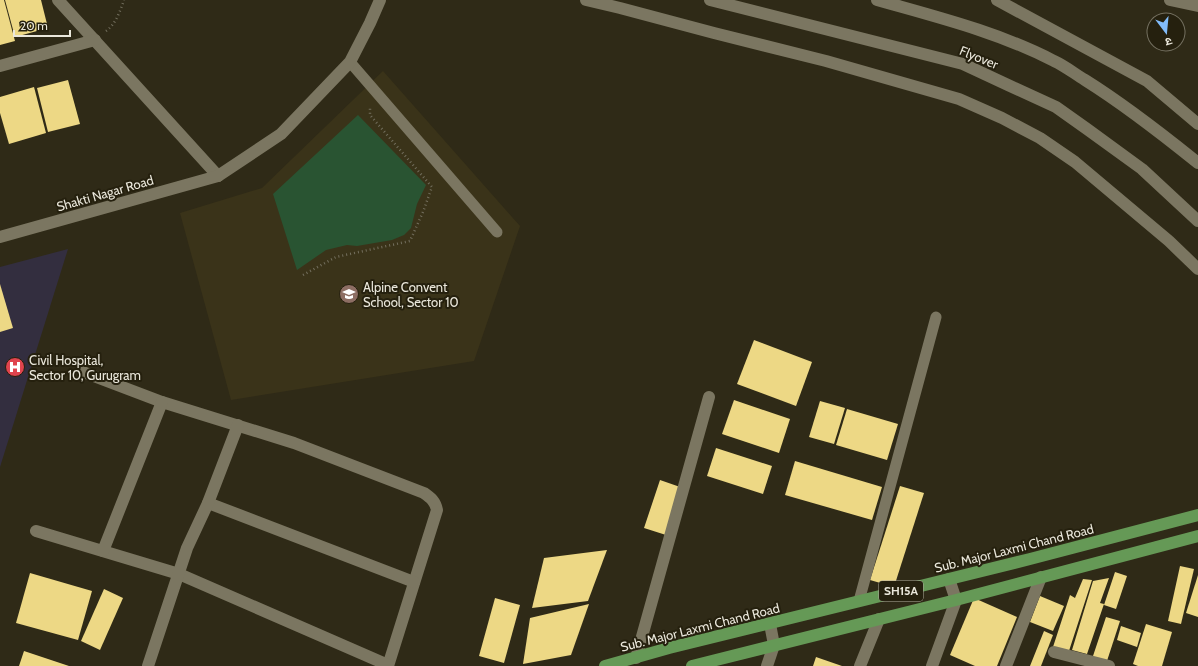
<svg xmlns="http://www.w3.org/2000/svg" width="1198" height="666" viewBox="0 0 1198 666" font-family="Cabin,'Noto Sans Devanagari',sans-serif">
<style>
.built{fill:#3a3319}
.medical{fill:#332e3f}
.green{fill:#295432}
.building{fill:#edd885}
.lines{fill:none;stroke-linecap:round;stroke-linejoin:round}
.path{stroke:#736f5e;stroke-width:2.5;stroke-dasharray:1 3;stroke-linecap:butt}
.lane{stroke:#7b7661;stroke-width:11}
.street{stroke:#7b7661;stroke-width:12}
.secondary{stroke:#7b7661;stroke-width:12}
.primary{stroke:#659956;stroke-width:12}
.labels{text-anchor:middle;stroke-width:4;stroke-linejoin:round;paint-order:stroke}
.shield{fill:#25200e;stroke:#afab9e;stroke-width:1}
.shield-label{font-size:12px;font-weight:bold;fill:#eae7db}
.street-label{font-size:13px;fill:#eae7db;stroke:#25200e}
.poi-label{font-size:13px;fill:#eae7db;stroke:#25200e;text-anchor:start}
</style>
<rect width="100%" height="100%" fill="#2f2a17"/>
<!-- built -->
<path class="built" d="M383,71L520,226L474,361L231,400L180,213L262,188Z"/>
<!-- medical -->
<path class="medical" d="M68,249L0,467V267Z"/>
<!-- green -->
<path class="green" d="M358,115L426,185L417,204L411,228L404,235L392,240L357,246L347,245L326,250L297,270L273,194Z"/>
<!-- building -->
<g class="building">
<path d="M0,0H4L15,41L0,45Z"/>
<path d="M5,0H41L48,28L15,37Z"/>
<path d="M68,80L80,124L48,132L37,88Z"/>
<path d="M34,87L46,133L9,144L0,113V97Z"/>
<path d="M0,284L13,328L0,332Z"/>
<path d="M754,340L812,362L796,406L737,384Z"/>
<path d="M734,400L790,419L779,453L722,434Z"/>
<path d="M820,401L845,408L834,444L809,437Z"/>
<path d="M847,409L898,424L887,460L836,445Z"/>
<path d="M716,448L772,466L763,494L707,476Z"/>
<path d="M795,461L882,487L872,520L785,495Z"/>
<path d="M660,480L683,488L666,535L644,528Z"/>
<path d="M900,486L924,493L894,587L870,580Z"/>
<path d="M607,550L588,601L532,608L544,558Z"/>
<path d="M1180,566L1194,569L1181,624L1168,621Z"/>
<path d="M1115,572L1127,576L1116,609L1104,605Z"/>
<path d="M30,573L92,591L78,640L16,623Z"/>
<path d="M1198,575V617L1186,613Z"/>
<path d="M1109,578L1100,603L1104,604L1087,654L1072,650L1093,581Z"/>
<path d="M1083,579L1092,580L1068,654L1052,650L1070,595L1075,598Z"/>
<path d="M104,589L123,598L100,650L81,641Z"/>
<path d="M1040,596L1064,606L1053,631L1030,622Z"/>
<path d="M495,598L520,605L504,663L479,656Z"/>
<path d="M974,598L1017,617L997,666H975L950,655Z"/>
<path d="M589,604L571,655L523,664L530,618Z"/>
<path d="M1106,617L1120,621L1106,664L1092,659Z"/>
<path d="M1146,624L1172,632L1162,666H1138L1133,664Z"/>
<path d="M1121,626L1141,633L1137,647L1117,640Z"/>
<path d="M1044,631L1053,635L1041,666H1030Z"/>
<path d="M24,651L69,666H19Z"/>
<path d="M816,657L842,666H813Z"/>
</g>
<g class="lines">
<!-- path -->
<g class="path">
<path d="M106,31C116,24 120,11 124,0"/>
<path d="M303,275L336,257L410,241L423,212L432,187L370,115V107"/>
</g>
<!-- lane -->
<g class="lane">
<path d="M350,62L497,232"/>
<path d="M859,601L936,317"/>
</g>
<!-- street -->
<g class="street">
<path d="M58,0L218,176"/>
<path d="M1170,0L1198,6"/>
<path d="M0,66L95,40"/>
<path d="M83,372L162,402L294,443L424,493C431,498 435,501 437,510L388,666"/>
<path d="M208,503L414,582"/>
<path d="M36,531L179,574L388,665"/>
<path d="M103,551L162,402"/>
<path d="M1054,652L1109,666"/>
<path d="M636,658L709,397"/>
<path d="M148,666L187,548L208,503L238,425"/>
<path d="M767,666L774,645L770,624"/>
<path d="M860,666L879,619"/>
<path d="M932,666L955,603L956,600L949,579"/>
<path d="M1006,666L1041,577"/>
</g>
<!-- secondary -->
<g class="secondary">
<path d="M586,0L620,8L714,33L826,61L959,99L1002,118L1040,138L1075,162L1169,241L1198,269"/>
<path d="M710,0L963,64L1008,85L1056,107L1087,129L1142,169L1198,221"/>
<path d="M877,0C937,17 998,32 1054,61C1065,66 1075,74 1085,80C1125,105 1162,134 1198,163"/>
<path d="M997,0L1147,81L1198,124"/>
<path d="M0,237L218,176L281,134L350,62L370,23L380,0"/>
</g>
<!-- primary -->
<g class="primary">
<path d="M605,666L669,648L1030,559L1198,515"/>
<path d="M692,666L956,600L1198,536"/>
</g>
</g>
<!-- icons -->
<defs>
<g id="school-disc" transform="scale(1)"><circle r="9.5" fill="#8d6e63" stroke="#25200e"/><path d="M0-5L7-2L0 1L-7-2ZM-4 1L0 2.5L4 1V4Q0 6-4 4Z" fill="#fff"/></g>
<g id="hospital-disc" transform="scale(1)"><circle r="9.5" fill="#e0444e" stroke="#25200e"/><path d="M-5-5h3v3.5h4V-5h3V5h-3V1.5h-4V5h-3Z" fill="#fff"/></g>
</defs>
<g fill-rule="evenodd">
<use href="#school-disc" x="349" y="294"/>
<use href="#hospital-disc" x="15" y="367"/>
</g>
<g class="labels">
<!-- shield labels -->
<rect class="shield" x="879" y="581" width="44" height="20" rx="3"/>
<g class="shield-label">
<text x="901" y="595">SH15A</text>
</g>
<!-- street labels -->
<g class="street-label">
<text transform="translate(979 57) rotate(22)" y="5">Flyover</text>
<text transform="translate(105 193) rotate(-16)" y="5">Shakti Nagar Road</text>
<text transform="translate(1014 548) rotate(-14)" y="5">Sub. Major Laxmi Chand Road</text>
<text transform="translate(700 627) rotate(-14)" y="5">Sub. Major Laxmi Chand Road</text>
</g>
<!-- poi labels -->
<g class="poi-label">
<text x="363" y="292">Alpine Convent<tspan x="363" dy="15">School, Sector 10</tspan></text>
<text x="29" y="365">Civil Hospital,<tspan x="29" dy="15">Sector 10, Gurugram</tspan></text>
</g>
</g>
<!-- north arrow -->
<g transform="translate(1166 32) rotate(164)"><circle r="19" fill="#25200e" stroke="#747060"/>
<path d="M0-3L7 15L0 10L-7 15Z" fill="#82bcfa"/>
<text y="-6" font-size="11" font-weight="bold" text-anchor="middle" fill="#eae7db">उ</text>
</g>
<!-- scale -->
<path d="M14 30v6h56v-6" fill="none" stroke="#eae7db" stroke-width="2"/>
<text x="20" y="30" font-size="12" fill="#eae7db" stroke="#25200e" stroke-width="3" paint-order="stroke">20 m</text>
</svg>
